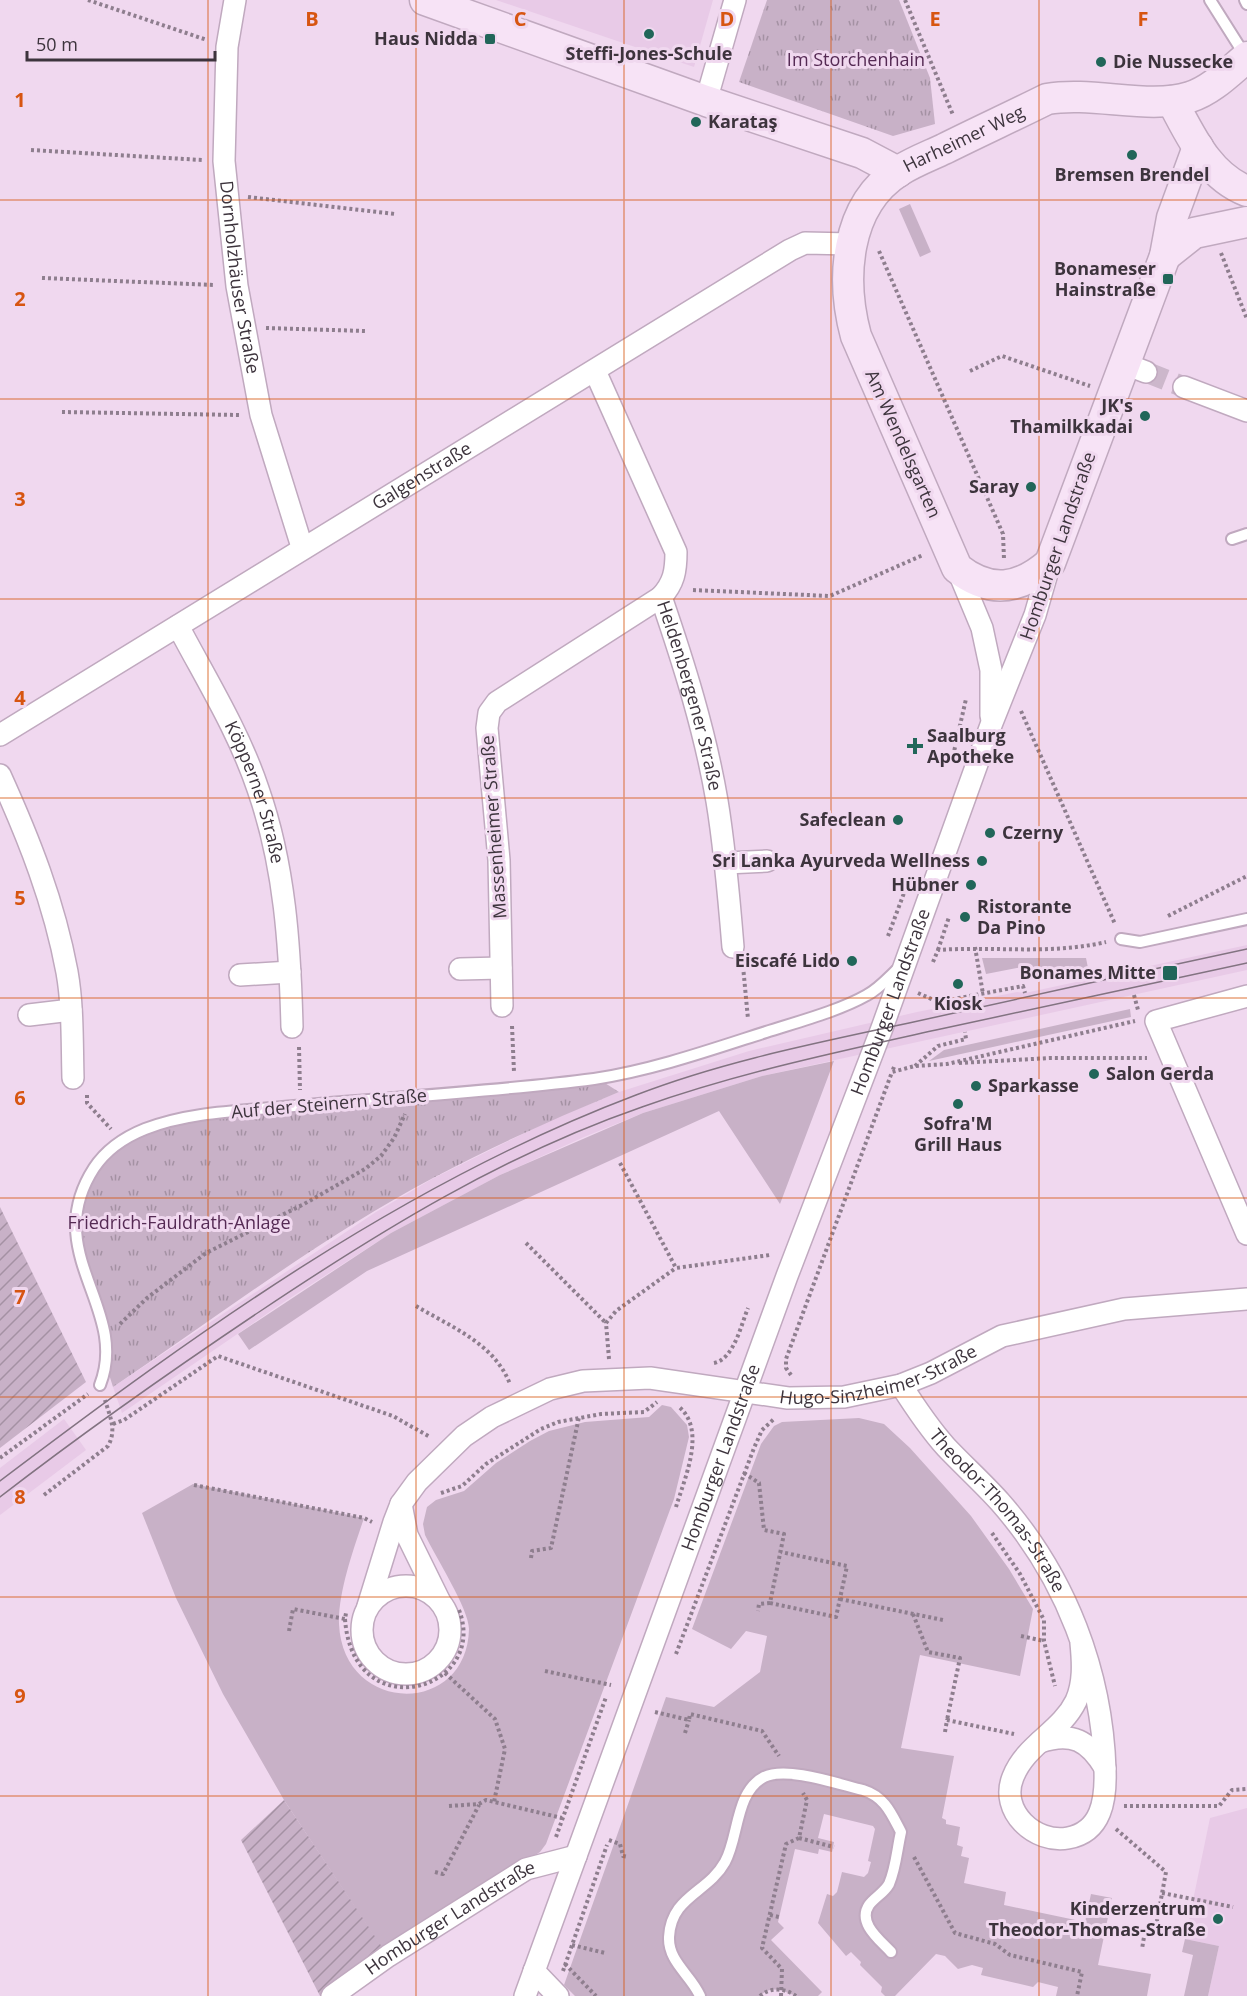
<svg xmlns="http://www.w3.org/2000/svg" width="1247" height="1996" viewBox="0 0 1247 1996" font-family="'Open Sans',sans-serif">
<style>
.built{fill:#e8cae7}
.grass{fill:#c8b1c7}
.park{fill:url(#park-tufts)}
.garden{fill:url(#garden-furrows)}
.lines{fill:none;stroke-linecap:round;stroke-linejoin:round}
.street-tunnel{stroke:#ccb7cb;stroke-width:21;stroke-dasharray:21 10;stroke-linecap:butt}
.lane-casing{stroke:#c0a9bf;stroke-width:14}
.street-casing{stroke:#c0a9bf;stroke-width:24}
.secondary-casing{stroke:#c0a9bf;stroke-width:33}
.path{stroke:#8e7e8e;stroke-width:4;stroke-dasharray:3 3;stroke-linecap:butt}
.lane{stroke:#fff;stroke-width:10}
.street{stroke:#fff;stroke-width:21}
.secondary{stroke:#f7e3f6;stroke-width:30}
.tram{stroke:#827381;stroke-width:1.5}
.grid{fill:none;stroke:#d75511;stroke-width:1.5;stroke-opacity:0.55}
.poi-dot{fill:#216659;stroke:#f0d8ef;stroke-width:2}
.labels{text-anchor:middle;stroke-width:6;stroke-linejoin:round;paint-order:stroke}
.poi-label{font-size:18px;font-weight:bold;fill:#3d343d;stroke:#f0d8ef;text-anchor:end}
.park-label{font-size:18px;fill:#552a54;stroke:#f0d8ef}
.street-label{font-size:18px;fill:#3d343d;stroke:#f0d8ef}
.grid-label{font-size:20px;text-anchor:middle;font-weight:bold;fill:#d75511;stroke:#f0d8ef;stroke-width:6;stroke-linejoin:round;paint-order:stroke}
</style>
<defs>
<pattern id="park-tufts" width="24" height="20" patternUnits="userSpaceOnUse" patternTransform="scale(1.5)"><rect width="24" height="20" fill="#c8b1c7"/><path d="M3 7l-1-3M5 7V3M7 7l1-3M15 17l-1-3M17 17v-4M19 17l1-3" fill="none" stroke="#a491a3"/></pattern>
<pattern id="garden-furrows" width="10" height="10" patternUnits="userSpaceOnUse" patternTransform="scale(1.5)"><rect width="10" height="10" fill="#c8b1c7"/><path d="M-1 1l2-2M0 10L10 0M9 11l2-2" fill="none" stroke="#a491a3"/></pattern>
</defs>
<rect width="100%" height="100%" fill="#f0d8ef"/>
<!-- built -->
<g class="built">
<path d="M496,0H713L694,67Z"/>
<path d="M1247,945V970L762,1076L643,1113L584,1137L500,1175L391,1233L287,1300L122,1413L113,1387L376,1212L432,1179L553,1119L619,1092L749,1051L917,1012L1017,992L1025,993Z"/>
<path d="M64,1419L86,1450L0,1515V1468Z"/>
<path d="M1247,1808V1996H1208L1219,1946L1185,1939L1210,1818Z"/>
</g>
<!-- grass -->
<g class="grass">
<path d="M910,204L931,252L920,257L899,209Z"/>
<path d="M982,958H1086L1088,968L1035,979L1032,965L986,974Z"/>
<path d="M1130,1009L1131,1017L929,1061L944,1050Z"/>
<path d="M834,1061L780,1204L719,1111L367,1271L249,1350L238,1334L391,1233L500,1175L643,1113L762,1076Z"/>
<path d="M662,1405L671,1407L687,1425L689,1437L674,1499L546,1844L540,1852L384,1951L284,1800L223,1694L176,1598L142,1513L193,1484L364,1518C354,1548 338,1592 339,1624C343,1715 467,1717 469,1629C469,1609 435,1556 425,1535L423,1524L427,1507L436,1500L464,1491L496,1463L530,1441L549,1431L585,1422L649,1417Z"/>
<path d="M859,1418L884,1424L910,1448L971,1516L1009,1569L1033,1609L1020,1676L920,1655L901,1748L954,1756L942,1818L946,1820V1824L960,1827L957,1845L963,1847L961,1856L969,1858L964,1883L1006,1892L1004,1905L1085,1922L1091,1894L1112,1898L1098,1965L1151,1974L1147,1996H1056L1058,1987L1038,1982L1033,1987L981,1975L983,1968L972,1965L958,1969L945,1956L936,1954L895,1996H885L881,1992L882,1987L860,1965L861,1962L851,1952L846,1956L818,1923L827,1894L833,1896L837,1892L842,1872L864,1877L868,1873L871,1862L868,1861L875,1829L873,1826L824,1814L818,1838L834,1842L832,1852L819,1849L818,1854L795,1849L778,1922L784,1928L771,1940L822,1992L818,1996C812,1996 804,1996 798,1996C784,1993 773,1983 760,1996H575L564,1985L666,1697L714,1707L760,1672L767,1636L746,1631L731,1649L692,1629L761,1444L774,1426L782,1422Z"/>
<path d="M1185,1939L1219,1946L1208,1996H1184L1193,1955L1182,1952Z"/>
</g>
<!-- park -->
<g class="park">
<path d="M767,0H899L930,78L935,124L893,136L739,82Z"/>
<path d="M597,1078L619,1092C556,1118 493,1146 433,1178C323,1236 217,1317 113,1387L107,1368V1353L83,1271L78,1212L106,1153L171,1121Z"/>
</g>
<!-- garden -->
<g class="garden">
<path d="M0,1207L86,1382L0,1448Z"/>
<path d="M284,1800L388,1956L332,1996H320L241,1840Z"/>
</g>
<g class="lines">
<!-- street-tunnel -->
<path class="street-tunnel" d="M1146,372L1184,387"/>
<!-- lane casing -->
<g class="lane-casing">
<g id="lane">
<path d="M1210,0L1246,57"/>
<path d="M1245,0L1247,4"/>
<path d="M1232,539L1247,534"/>
<path d="M1121,939L1140,942L1247,919"/>
<path d="M100,1385C130,1308 39,1253 94,1168C106,1150 125,1137 145,1129C191,1111 245,1111 294,1106C394,1097 495,1092 594,1079C653,1070 710,1050 766,1032C797,1022 839,1011 867,995C879,989 890,976 900,967"/>
<path d="M700,1996C691,1975 668,1962 669,1937C671,1896 708,1893 725,1862C739,1837 735,1792 764,1777C787,1766 838,1784 863,1790C885,1797 891,1813 901,1832C897,1849 896,1868 889,1884C884,1893 875,1897 869,1905C857,1923 880,1940 891,1952"/>
</g>
</g>
<!-- street casing -->
<g class="street-casing">
<g id="street">
<path id="s1" d="M235,0L227,47L224,161L237,286L261,415L302,547"/>
<path d="M706,101L735,0"/>
<path d="M1125,364L1146,372"/>
<path id="s2" d="M595,371L676,552C676,571 674,583 661,597C684,664 705,731 717,801C725,849 729,898 733,947"/>
<path d="M1184,387L1247,411"/>
<path d="M957,568L982,628L991,670V716"/>
<path id="s3" d="M178,626C206,679 239,732 258,789C285,866 290,947 292,1027"/>
<path id="s4" d="M0,735L790,250L805,243L851,244"/>
<path d="M0,775C29,839 54,902 67,972C73,1006 72,1042 73,1078"/>
<path d="M726,863L767,861"/>
<path d="M460,969L501,968"/>
<path d="M240,975L290,972"/>
<path d="M1247,996L1156,1021L1247,1234"/>
<path d="M502,1006L499,860L487,728L489,713L497,702L661,597"/>
<path d="M29,1015L71,1010"/>
<path id="s5" d="M901,1385C915,1407 929,1428 946,1447C964,1466 983,1483 1000,1502C1066,1577 1102,1672 1105,1770C1106,1799 1102,1832 1068,1838C1035,1844 999,1811 1013,1777C1026,1744 1061,1732 1076,1701C1084,1683 1083,1663 1081,1643"/>
<path d="M401,1504L407,1535L439,1600"/>
<circle cx="406" cy="1630" r="44"/>
<path id="s6" d="M368,1606L394,1522L401,1504L417,1482L464,1436L492,1417L550,1389L583,1381L650,1378L788,1398L844,1397L901,1385L931,1373L1002,1336L1124,1309L1247,1299"/>
<path d="M1040,1742C1072,1731 1089,1741 1105,1768"/>
<path d="M534,1971L558,1996"/>
<path id="s7" d="M332,1996L388,1956L526,1869L576,1856"/>
<path id="s8" d="M525,1996L787,1276L882,1028L991,725L1035,615L1050,563"/>
</g>
</g>
<!-- secondary casing -->
<g class="secondary-casing">
<g id="secondary">
<path d="M425,0L706,101L862,153L898,172"/>
<path d="M1172,101C1191,136 1208,176 1247,191"/>
<path id="s9" d="M1198,147L1172,218L1165,256L1050,563C1019,590 990,594 957,568L856,336C841,281 844,206 899,171C913,162 929,156 944,149C978,132 1013,116 1047,99C1093,91 1149,110 1190,97C1212,90 1230,71 1247,57"/>
<path d="M1165,256L1194,233L1247,222"/>
</g>
</g>
<!-- path -->
<g class="path">
<path d="M88,0L207,40"/>
<path d="M905,0L953,115"/>
<path d="M31,150L202,160"/>
<path d="M248,197L395,214"/>
<path d="M879,251L1003,534L1004,559"/>
<path d="M1221,253L1247,319"/>
<path d="M42,278L215,285"/>
<path d="M266,328L365,331"/>
<path d="M970,371L1002,356L1090,386"/>
<path d="M62,412L239,415"/>
<path d="M693,590L830,596L923,555"/>
<path d="M1021,711L1115,924"/>
<path d="M953,756L966,699"/>
<path d="M1168,916L1247,876"/>
<path d="M888,936L904,893"/>
<path d="M975,947L983,994"/>
<path d="M938,950L949,917"/>
<path d="M933,962L938,950C994,946 1050,955 1106,942"/>
<path d="M743,966L748,1019"/>
<path d="M918,993L938,1002L1023,986L1025,993"/>
<path d="M1134,995L1138,1010"/>
<path d="M512,1026L514,1072"/>
<path d="M299,1047L300,1090"/>
<path d="M959,1063L1051,1058H1147"/>
<path d="M915,1066L938,1046L966,1039L965,1032"/>
<path d="M894,1067L892,1072L915,1066L947,1064L1135,1021"/>
<path d="M87,1095V1103L111,1129"/>
<path d="M620,1163L676,1268L770,1255"/>
<path d="M526,1243L606,1323"/>
<path d="M416,1306C451,1327 494,1343 510,1384"/>
<path d="M120,1324L147,1298L206,1253L304,1204L365,1169L381,1156L394,1138L405,1114"/>
<path d="M609,1359L606,1323L616,1311L676,1268"/>
<path d="M714,1363C734,1359 741,1325 748,1308"/>
<path d="M791,1375L786,1368V1359L892,1072"/>
<path d="M113,1424L124,1420L218,1356L393,1416L430,1437"/>
<path d="M0,1458L88,1394"/>
<path d="M744,1473L759,1483L764,1530L784,1534L770,1603L759,1604L758,1611"/>
<path d="M194,1485L364,1518L372,1522"/>
<path d="M441,1493L462,1486L486,1464L541,1429L558,1422L601,1414L644,1412L657,1402"/>
<path d="M44,1495L108,1446C117,1430 110,1417 105,1400"/>
<path d="M676,1507C685,1477 707,1429 678,1406"/>
<path d="M992,1533L1020,1574L1044,1620V1641L1055,1686"/>
<path d="M531,1558L532,1551L551,1548L579,1417"/>
<path d="M840,1599L943,1620"/>
<path d="M770,1603L836,1617L847,1566L781,1552"/>
<path d="M913,1614L928,1652L960,1658L947,1720"/>
<path d="M345,1619C353,1730 490,1690 459,1610"/>
<path d="M289,1631L293,1609L345,1619L346,1613"/>
<path d="M1021,1636L1044,1641"/>
<path d="M676,1654L754,1448L762,1430L774,1419"/>
<path d="M545,1671L611,1685"/>
<path d="M445,1673L495,1719L505,1749L494,1802"/>
<path d="M655,1712L689,1720L690,1714L762,1731L779,1756"/>
<path d="M945,1732L947,1720L1014,1734"/>
<path d="M685,1733L689,1720"/>
<path d="M449,1806L479,1804L486,1800L562,1818"/>
<path d="M1124,1806H1219L1232,1790L1247,1789"/>
<path d="M1116,1829L1166,1872L1156,1926L1144,1937L1142,1949"/>
<path d="M556,1837L606,1697"/>
<path d="M799,1838L834,1847"/>
<path d="M609,1840L620,1844L623,1856L628,1857"/>
<path d="M914,1857L955,1933L995,1944L1010,1955L1082,1972L1077,1996"/>
<path d="M435,1872L443,1874L479,1805"/>
<path d="M1162,1893L1233,1907"/>
<path d="M770,1915L779,1917"/>
<path d="M572,1945L605,1953"/>
<path d="M565,1964L596,1996"/>
<path d="M563,1971L607,1845"/>
<path d="M760,1996C770,1987 785,1988 796,1996"/>
<path d="M781,1996L782,1969L762,1948L786,1844L799,1838L807,1800L803,1793"/>
</g>
<!-- lane -->
<use href="#lane" class="lane"/>
<!-- street -->
<use href="#street" class="street"/>
<!-- secondary -->
<use href="#secondary" class="secondary"/>
<!-- tram -->
<g class="tram">
<path d="M0,1481C197,1332 403,1183 636,1095C724,1061 817,1043 909,1023C1022,998 1134,973 1247,949"/>
<path d="M0,1497C84,1432 171,1371 259,1312C380,1231 503,1155 642,1107C738,1073 837,1052 936,1030C1040,1008 1143,985 1247,963"/>
</g>
</g>
<!-- grid -->
<path class="grid" d="M208,0V1996M416,0V1996M624,0V1996M831,0V1996M1039,0V1996M0,200H1247M0,399H1247M0,599H1247M0,798H1247M0,998H1247M0,1198H1247M0,1397H1247M0,1597H1247M0,1796H1247"/>
<!-- markers -->
<g class="poi-dot">
<circle cx="649" cy="34" r="6"/>
<rect x="484" y="33" width="12" height="12" rx="3"/>
<circle cx="1101" cy="62" r="6"/>
<circle cx="696" cy="122" r="6"/>
<circle cx="1132" cy="155" r="6"/>
<rect x="1162" y="273" width="12" height="12" rx="3"/>
<circle cx="1145" cy="416" r="6"/>
<circle cx="1031" cy="487" r="6"/>
<path d="M912 737h6v6h6v6h-6v6h-6v-6h-6v-6h6z"/>
<circle cx="898" cy="820" r="6"/>
<circle cx="990" cy="833" r="6"/>
<circle cx="982" cy="861" r="6"/>
<circle cx="971" cy="885" r="6"/>
<circle cx="965" cy="917" r="6"/>
<circle cx="852" cy="961" r="6"/>
<rect x="1162" y="965" width="16" height="16" rx="3"/>
<circle cx="958" cy="984" r="6"/>
<circle cx="1094" cy="1074" r="6"/>
<circle cx="976" cy="1086" r="6"/>
<circle cx="958" cy="1104" r="6"/>
<circle cx="1218" cy="1919" r="6"/>
</g>
<g class="labels">
<!-- poi labels -->
<g class="poi-label">
<text x="478" y="45">Haus Nidda</text>
<text x="649" y="60" text-anchor="middle">Steffi-Jones-Schule</text>
<text x="1113" y="68" text-anchor="start">Die Nussecke</text>
<text x="708" y="128" text-anchor="start">Karataş</text>
<text x="1132" y="181" text-anchor="middle">Bremsen Brendel</text>
<text x="1156" y="275">Bonameser<tspan x="1156" dy="21">Hainstraße</tspan></text>
<text x="1133" y="412">JK's<tspan x="1133" dy="21">Thamilkkadai</tspan></text>
<text x="1019" y="493">Saray</text>
<text x="927" y="742" text-anchor="start">Saalburg<tspan x="927" dy="21">Apotheke</tspan></text>
<text x="886" y="826">Safeclean</text>
<text x="1002" y="839" text-anchor="start">Czerny</text>
<text x="970" y="867">Sri Lanka Ayurveda Wellness</text>
<text x="959" y="891">Hübner</text>
<text x="977" y="913" text-anchor="start">Ristorante<tspan x="977" dy="21">Da Pino</tspan></text>
<text x="840" y="967">Eiscafé Lido</text>
<text x="1156" y="979">Bonames Mitte</text>
<text x="958" y="1010" text-anchor="middle">Kiosk</text>
<text x="1106" y="1080" text-anchor="start">Salon Gerda</text>
<text x="988" y="1092" text-anchor="start">Sparkasse</text>
<text x="958" y="1130" text-anchor="middle">Sofra'M<tspan x="958" dy="21">Grill Haus</tspan></text>
<text x="1206" y="1915">Kinderzentrum<tspan x="1206" dy="21">Theodor-Thomas-Straße</tspan></text>
</g>
<!-- park labels -->
<g class="park-label">
<text x="856" y="66">Im Storchenhain</text>
<text x="179" y="1229">Friedrich-Fauldrath-Anlage</text>
</g>
<!-- street labels -->
<g class="street-label">
<text dy="6" stroke="none"><textPath href="#s9" startOffset="1053">Harheimer Weg</textPath></text>
<text dy="6" stroke="none"><textPath href="#s1" startOffset="279">Dornholzhäuser Straße</textPath></text>
<text transform="translate(903 444) rotate(66)" y="6">Am Wendelsgarten</text>
<text dy="6" stroke="none"><textPath href="#s4" startOffset="495">Galgenstraße</textPath></text>
<text transform="translate(1058 546) rotate(-71)" y="6">Homburger Landstraße</text>
<text dy="6" stroke="none"><textPath href="#s2" startOffset="350">Heldenbergener Straße</textPath></text>
<text dy="6" stroke="none"><textPath href="#s3" startOffset="184">Köpperner Straße</textPath></text>
<text transform="translate(494 827) rotate(-94)" y="6">Massenheimer Straße</text>
<text dy="6" stroke="none"><textPath href="#s8" startOffset="1059">Homburger Landstraße</textPath></text>
<text transform="translate(329 1104) rotate(-5)" y="6">Auf der Steinern Straße</text>
<text dy="6" stroke="none"><textPath href="#s6" startOffset="633">Hugo-Sinzheimer-Straße</textPath></text>
<text dy="6" stroke="none"><textPath href="#s8" startOffset="573">Homburger Landstraße</textPath></text>
<text dy="6" stroke="none"><textPath href="#s5" startOffset="159">Theodor-Thomas-Straße</textPath></text>
<text dy="6" stroke="none"><textPath href="#s7" startOffset="142">Homburger Landstraße</textPath></text>
</g>
</g>
<g class="grid-label">
<text x="312" y="26">B</text>
<text x="520" y="26">C</text>
<text x="727" y="26">D</text>
<text x="935" y="26">E</text>
<text x="1143" y="26">F</text>
<text x="20" y="107">1</text>
<text x="20" y="306">2</text>
<text x="20" y="506">3</text>
<text x="20" y="705">4</text>
<text x="20" y="905">5</text>
<text x="20" y="1105">6</text>
<text x="20" y="1304">7</text>
<text x="20" y="1504">8</text>
<text x="20" y="1703">9</text>
</g>
<!-- scale -->
<path d="M27 51v9h188v-9" fill="none" stroke="#3d343d" stroke-width="3"/>
<text x="36" y="51" font-size="18" fill="#3d343d" stroke="#f0d8ef" stroke-width="4.5" paint-order="stroke">50 m</text>
</svg>
